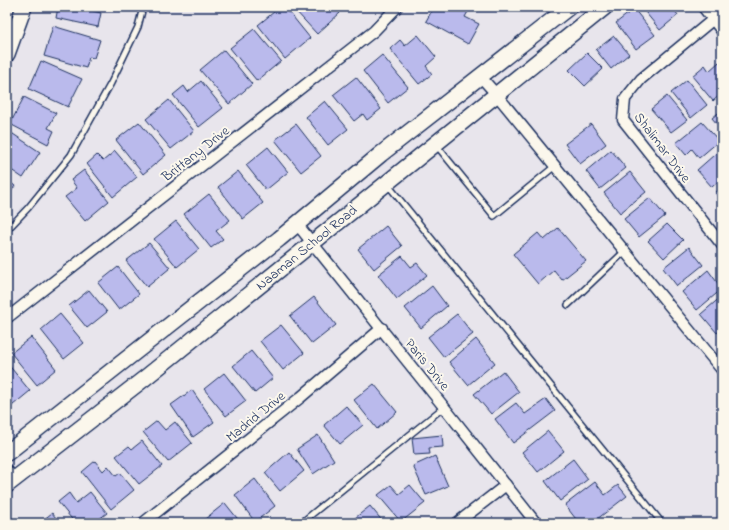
<svg xmlns="http://www.w3.org/2000/svg" width="729" height="530" viewBox="0 0 729 530" font-family="'Indie Flower',sans-serif">
<style>
.building{fill:#babaec;stroke:#1b2f5e}
.lines{fill:none;stroke-linecap:round;stroke-linejoin:round}
.lane-casing{stroke:#1b2f5e;stroke-width:8}
.street-casing{stroke:#1b2f5e;stroke-width:13}
.secondary-casing{stroke:#1b2f5e;stroke-width:18}
.lane{stroke:#fbf7ec;stroke-width:5}
.street{stroke:#fbf7ec;stroke-width:10}
.secondary{stroke:#fbf7ec;stroke-width:15}
.labels{text-anchor:middle;stroke-width:4;stroke-linejoin:round;paint-order:stroke}
.street-label{font-size:14px;fill:#1b2f5e;stroke:#fbf7ec}
</style>
<rect width="100%" height="100%" fill="#e8e5ec"/>
<filter id="ink" filterUnits="userSpaceOnUse"><feTurbulence type="fractalNoise" baseFrequency=".025" numOctaves="2"/><feDisplacementMap in="SourceGraphic" scale="8" xChannelSelector="R" yChannelSelector="G"/><feConvolveMatrix kernelMatrix="1 2 1 2 8 2 1 2 1" color-interpolation-filters="sRGB"/></filter>
<g filter="url(#ink)">
<!-- building -->
<g class="building">
<path d="M58,7H94L93,11L101,13L98,27L56,18Z"/>
<path d="M280,7H285L310,38L285,59L258,25Z"/>
<path d="M294,7H335L340,13L317,34L293,8Z"/>
<path d="M434,7L470,8L465,17L479,24L468,44L426,21Z"/>
<path d="M641,7H672L678,15L660,30Z"/>
<path d="M634,9L655,35L636,49L616,23Z"/>
<path d="M53,26L100,40L94,58L89,57L86,68L44,56Z"/>
<path d="M254,29L281,61L257,81L230,48Z"/>
<path d="M418,35L436,57L426,66L432,74L419,84L390,49L400,40L405,46Z"/>
<path d="M614,36L629,54L611,69L596,50Z"/>
<path d="M224,50L252,84L229,104L200,70Z"/>
<path d="M587,53L603,69L585,86L569,70Z"/>
<path d="M382,55L408,87L388,103L363,71Z"/>
<path d="M41,61L82,79L68,107L29,89Z"/>
<path d="M719,62L722,65V93L713,101L692,76L705,65L709,71Z"/>
<path d="M356,77L381,109L367,120L363,114L354,121L333,95Z"/>
<path d="M687,80L707,105L691,118L671,93Z"/>
<path d="M201,81L223,108L199,127L173,95L184,86L188,92Z"/>
<path d="M667,96L687,120L671,132L651,109Z"/>
<path d="M24,97L56,113L48,128L54,131L48,144L10,124Z"/>
<path d="M169,100L194,131L171,149L146,119Z"/>
<path d="M325,101L348,129L328,145L306,117Z"/>
<path d="M722,110V130L712,118Z"/>
<path d="M139,122L166,155L143,174L116,140Z"/>
<path d="M702,122L719,141L699,158L692,149L686,155L676,143Z"/>
<path d="M296,124L321,156L301,172L275,140Z"/>
<path d="M591,124L606,144L580,164L565,144Z"/>
<path d="M7,130L40,152L23,178L7,167Z"/>
<path d="M268,147L288,172L266,190L246,165Z"/>
<path d="M722,148V178L712,187L697,170Z"/>
<path d="M611,150L626,168L600,189L586,171Z"/>
<path d="M115,151L137,177L113,197L87,164L97,155L103,161Z"/>
<path d="M84,170L109,201L85,221L65,197L77,188L71,180Z"/>
<path d="M238,171L263,203L243,219L218,187Z"/>
<path d="M630,172L646,192L620,213L604,193Z"/>
<path d="M7,180L15,186L7,197Z"/>
<path d="M722,187V201L715,193Z"/>
<path d="M209,194L230,220L216,231L223,239L211,248L184,214Z"/>
<path d="M650,198L665,216L639,237L624,219Z"/>
<path d="M176,221L199,249L177,267L154,239Z"/>
<path d="M667,224L683,240L664,258L648,241Z"/>
<path d="M386,226L402,246L374,269L358,249Z"/>
<path d="M558,228L586,261L562,280L554,270L538,284L513,254L538,233L544,240Z"/>
<path d="M149,243L170,268L147,287L126,261Z"/>
<path d="M689,247L703,265L677,286L663,268Z"/>
<path d="M402,256L411,267L417,263L427,275L397,299L378,275Z"/>
<path d="M118,267L139,294L119,310L98,283Z"/>
<path d="M708,270L722,289L697,310L682,292Z"/>
<path d="M432,286L447,306L421,328L405,308Z"/>
<path d="M89,290L107,312L87,328L69,306Z"/>
<path d="M722,296V329L717,333L701,314Z"/>
<path d="M314,297L336,325L312,344L290,316Z"/>
<path d="M60,314L84,343L64,359L41,330Z"/>
<path d="M457,314L473,334L444,357L428,337Z"/>
<path d="M281,325L304,353L283,370L260,341Z"/>
<path d="M31,337L56,369L37,385L11,353Z"/>
<path d="M476,339L495,363L468,385L449,362Z"/>
<path d="M251,351L273,378L255,393L233,366Z"/>
<path d="M7,363L30,391L7,410Z"/>
<path d="M503,371L519,392L491,414L474,394Z"/>
<path d="M224,373L246,401L226,416L204,389Z"/>
<path d="M374,384L397,412L377,429L354,400Z"/>
<path d="M192,390L214,422L193,437L171,405Z"/>
<path d="M546,399L555,411L513,443L495,419L516,403L525,414Z"/>
<path d="M346,406L363,425L340,444L324,425Z"/>
<path d="M157,421L165,430L175,422L192,443L168,462L143,432Z"/>
<path d="M548,431L564,451L538,472L522,452Z"/>
<path d="M318,435L334,460L313,474L297,449Z"/>
<path d="M442,435L443,447L429,448L430,454L414,455L412,438Z"/>
<path d="M142,441L162,466L139,484L116,456L129,446L132,449Z"/>
<path d="M289,452L304,471L280,491L265,473Z"/>
<path d="M435,456L448,486L426,495L413,466Z"/>
<path d="M573,459L588,479L560,501L545,481Z"/>
<path d="M95,461L103,471L108,466L116,476L120,473L134,490L111,509L82,472Z"/>
<path d="M255,479L275,506L255,522L235,495Z"/>
<path d="M595,482L605,495L618,485L627,496L592,523H579L565,505Z"/>
<path d="M391,485L399,494L410,485L425,503L401,522L378,495Z"/>
<path d="M90,492L107,513L94,523H75L58,502L69,493L76,503Z"/>
<path d="M225,503L241,523H209L205,519Z"/>
<path d="M370,506L384,523H351L350,522Z"/>
<path d="M52,513L60,523H39Z"/>
</g>
<g class="lines">
<!-- lane casing -->
<g class="lane-casing">
<g id="lane">
<path d="M437,146L494,216L555,166"/>
<path d="M388,185L662,523"/>
<path d="M7,230L28,208L71,155L111,83L138,27L143,7"/>
<path d="M568,305L625,251"/>
<path d="M301,523L444,407"/>
</g>
</g>
<!-- street casing -->
<g class="street-casing">
<g id="street">
<path d="M703,7L722,31"/>
<path d="M722,12L641,79L625,99L623,120L722,245"/>
<path d="M480,76L496,94L722,370"/>
<path d="M297,224L444,407L536,523"/>
<path d="M7,318L374,31L397,7"/>
<path d="M7,470L14,479"/>
<path d="M143,523L301,397L382,328"/>
<path d="M457,523L506,485"/>
</g>
</g>
<!-- secondary casing -->
<g class="secondary-casing">
<g id="secondary">
<path d="M7,54L24,7"/>
<path d="M7,453L279,239L381,154L569,7"/>
<path d="M7,485L145,378L605,7"/>
</g>
</g>
<!-- lane -->
<use href="#lane" class="lane"/>
<!-- street -->
<use href="#street" class="street"/>
<!-- secondary -->
<use href="#secondary" class="secondary"/>
</g>
</g>
<g class="labels">
<!-- street labels -->
<g class="street-label">
<text transform="translate(663 147) rotate(53)" y="5">Shalimar Drive</text>
<text transform="translate(195 153) rotate(-38)" y="5">Brittany Drive</text>
<text transform="translate(306 247) rotate(-39)" y="5">Naaman School Road</text>
<text transform="translate(428 364) rotate(51)" y="5">Paris Drive</text>
<text transform="translate(255 416) rotate(-39)" y="5">Madrid Drive</text>
</g>
</g>
<!-- margin -->
<rect width="729" height="530" fill="none" stroke="#fbf7ec" stroke-width="24"/>
<rect x="12" y="12" width="705" height="506" fill="none" stroke="#1b2f5e" stroke-width="1.5" filter="url(#ink)"/>
</svg>
